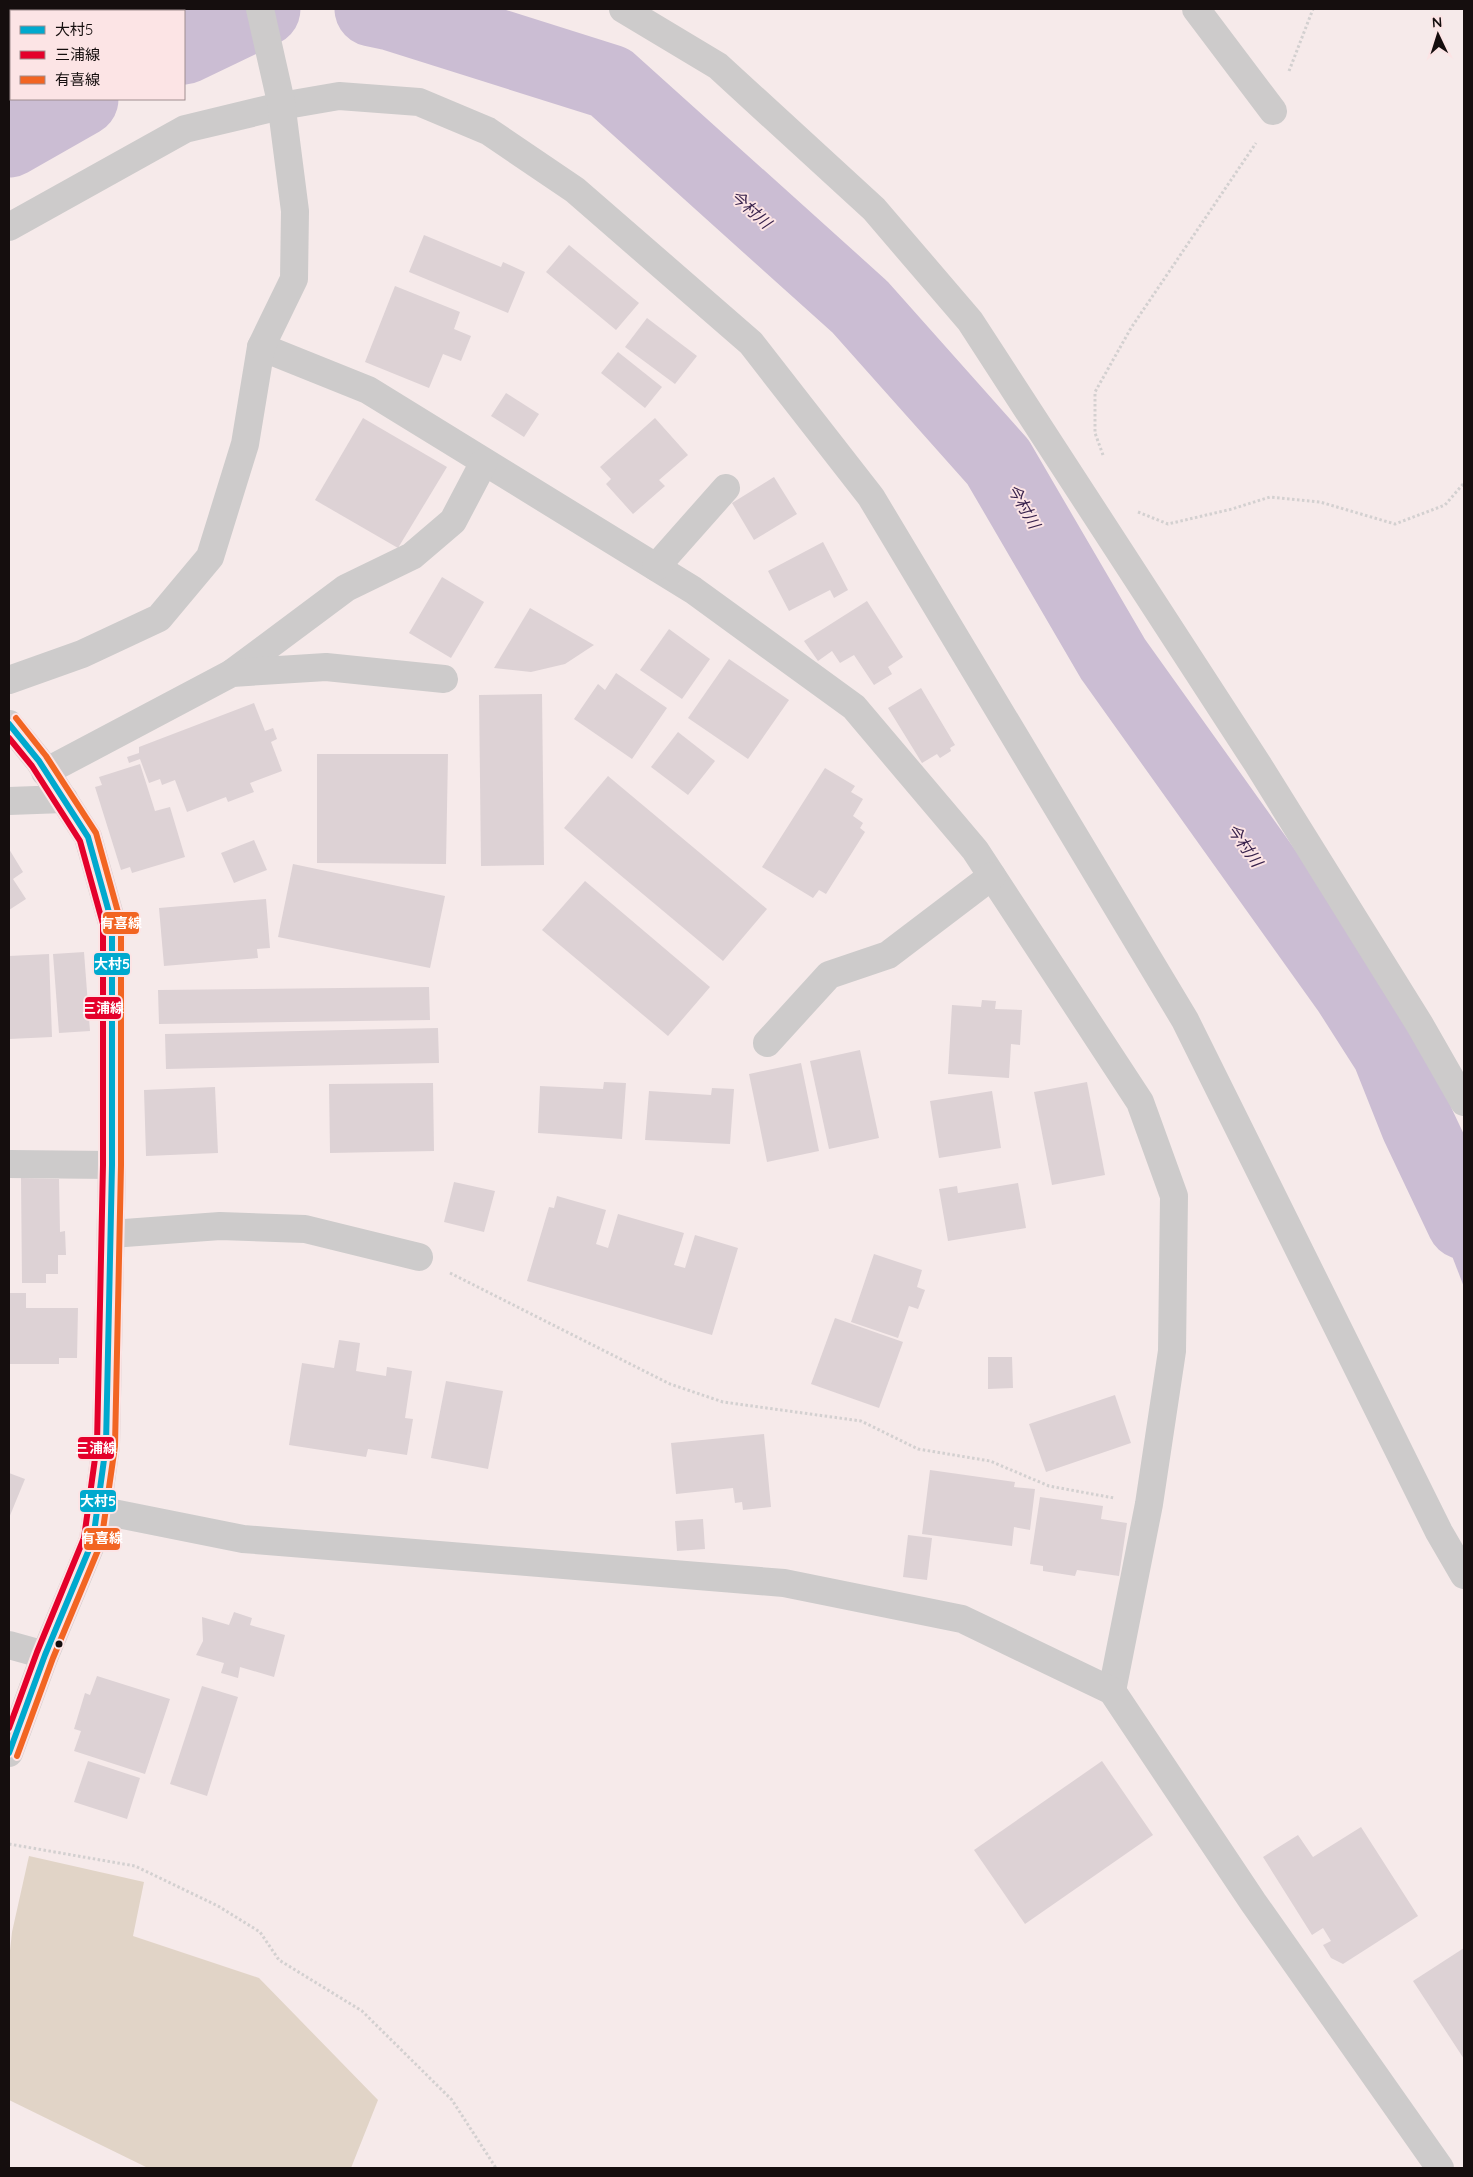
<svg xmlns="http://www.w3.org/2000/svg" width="1473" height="2177" viewBox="0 0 1473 2177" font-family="Quicksand,'Noto Sans JP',sans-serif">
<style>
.green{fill:#e1d4c7}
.water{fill:#cbbdd3}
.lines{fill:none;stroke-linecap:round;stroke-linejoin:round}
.river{stroke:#cbbdd3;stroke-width:75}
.building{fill:#ddd2d5}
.path{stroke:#d3d0d0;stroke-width:3;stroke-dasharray:2.5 2.5;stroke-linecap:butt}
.minor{stroke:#cdcbcb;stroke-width:28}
.bus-1-casing{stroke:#fce4e5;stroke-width:10}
.bus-2-casing{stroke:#fce4e5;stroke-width:10}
.bus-3-casing{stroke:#fce4e5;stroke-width:10}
.bus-1{stroke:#00a9ce;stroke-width:6}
.bus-2{stroke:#e4002b;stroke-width:6}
.bus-3{stroke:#f26522;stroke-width:6}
.bus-dot{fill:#150e0e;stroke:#fce4e5;stroke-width:2}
.labels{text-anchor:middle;stroke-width:4;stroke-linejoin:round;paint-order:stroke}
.water-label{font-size:16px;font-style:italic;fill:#38224c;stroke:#fce4e5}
.line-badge{stroke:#fce4e5;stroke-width:2}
.badge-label{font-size:14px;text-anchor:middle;font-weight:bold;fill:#fff}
</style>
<rect width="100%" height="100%" fill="#f6eaea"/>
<!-- green -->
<path class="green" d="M29,1856L144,1882L133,1936L259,1978L378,2100L351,2168H148L9,2100V1960L12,1932Z"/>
<!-- water -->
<path class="water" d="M1349,989L1464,1163V1287Z"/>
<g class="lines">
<!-- river -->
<g class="river">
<path d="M372,9L391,13L610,82L860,307L998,462L1113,659L1350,991L1389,1052L1418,1125L1464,1222"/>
<path d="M184,47L263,9"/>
<path d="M9,140L81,99"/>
</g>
</g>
<!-- building -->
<g class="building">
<path d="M424,235L501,267L503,262L525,272L508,313L409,272Z"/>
<path d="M569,245L639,303L616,330L546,272Z"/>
<path d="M395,286L460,312L454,329L471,336L461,361L443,354L429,388L365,362Z"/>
<path d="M647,318L697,356L675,384L625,347Z"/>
<path d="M618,352L662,387L645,408L601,373Z"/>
<path d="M506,393L539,414L524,437L491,416Z"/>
<path d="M363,418L447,467L398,548L315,500Z"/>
<path d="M655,418L688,455L659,480L665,486L633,514L606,484L611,479L600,467Z"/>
<path d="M774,477L797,514L754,540L732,503Z"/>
<path d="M823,542L848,590L834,598L830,590L789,611L768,571Z"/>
<path d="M442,577L484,602L451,658L409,633Z"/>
<path d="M867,601L903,657L888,667L892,674L874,685L854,655L840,663L832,651L818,661L804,641Z"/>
<path d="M530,608L594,645L565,664L531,672L494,668Z"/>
<path d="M669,629L710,659L682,699L640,670Z"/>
<path d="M729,659L789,700L748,759L688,718Z"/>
<path d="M616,673L667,708L632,759L574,719L598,684L605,690Z"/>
<path d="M921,688L955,745L950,748L951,751L940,758L937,754L922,763L888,708Z"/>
<path d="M542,694L544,865L481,866L479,695Z"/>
<path d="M254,703L265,731L273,728L277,739L271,742L282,771L250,783L254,792L228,802L226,797L187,812L175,780L162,785L160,779L149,783L140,759L129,763L127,757L139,753V747Z"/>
<path d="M678,732L715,761L688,795L651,767Z"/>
<path d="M317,754H448L446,864L317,863Z"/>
<path d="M140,764L155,811L170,807L185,857L132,873L130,867L121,870L95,787L102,785L99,777Z"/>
<path d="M825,768L855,786L851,792L863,799L853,816L863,823L860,828L865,832L826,894L819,890L813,898L762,867Z"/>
<path d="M608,776L767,909L723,961L564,828Z"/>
<path d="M254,840L267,870L234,883L221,853Z"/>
<path d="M9,849L23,872L13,879L26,899L9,910Z"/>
<path d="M293,864L445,896L430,968L278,937Z"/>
<path d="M585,881L710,987L668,1036L542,930Z"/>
<path d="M266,899L270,948L257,949L258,958L164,966L159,908Z"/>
<path d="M84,952L90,1031L59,1033L53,954Z"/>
<path d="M49,954L52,1037L9,1039V956Z"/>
<path d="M429,987L430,1020L159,1024L158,990Z"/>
<path d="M982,1000L996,1001L995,1009L1022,1010L1020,1045L1011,1044L1009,1078L948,1074L952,1005L981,1007Z"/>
<path d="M438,1028L439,1063L166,1069L165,1034Z"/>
<path d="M860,1050L879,1138L829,1149L810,1061Z"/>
<path d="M801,1063L819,1151L767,1162L749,1074Z"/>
<path d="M604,1082L626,1083L622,1139L538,1133L540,1086L603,1089Z"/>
<path d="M1087,1082L1105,1175L1052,1185L1034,1092Z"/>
<path d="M433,1083L434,1151L330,1153L329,1084Z"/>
<path d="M215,1087L218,1153L146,1156L144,1090Z"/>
<path d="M712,1088L734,1089L730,1144L645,1140L649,1091L711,1095Z"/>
<path d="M992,1091L1001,1148L939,1158L930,1101Z"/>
<path d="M21,1178L59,1179L60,1232L65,1231L66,1255H58V1274H46V1283H22Z"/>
<path d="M454,1182L495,1191L484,1232L444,1222Z"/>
<path d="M1018,1183L1026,1228L948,1241L939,1189L957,1186L958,1193Z"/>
<path d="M557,1196L606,1210L596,1244L608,1248L618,1214L684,1233L674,1265L685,1268L695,1235L738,1248L712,1335L527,1281L549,1207L554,1208Z"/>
<path d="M874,1254L922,1270L917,1287L925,1290L918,1309L909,1306L898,1338L851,1322Z"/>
<path d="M9,1293H26V1308H78L77,1358H59V1364H9Z"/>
<path d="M835,1318L903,1342L879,1408L811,1384Z"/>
<path d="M339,1340L360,1343L356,1371L386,1376L387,1367L412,1371L405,1418L413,1419L407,1455L368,1449L366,1457L289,1445L302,1363L334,1368Z"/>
<path d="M988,1357H1012L1013,1388L988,1389Z"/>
<path d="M446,1381L503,1391L488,1469L431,1458Z"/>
<path d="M1115,1395L1131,1443L1046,1472L1029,1424Z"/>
<path d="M764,1434L771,1507L743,1510L742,1502L735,1503L733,1488L676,1494L671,1443Z"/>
<path d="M930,1470L1015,1482L1014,1487L1035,1489L1030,1530L1014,1527L1012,1546L922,1534Z"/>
<path d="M9,1473L25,1479L9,1518Z"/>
<path d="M1040,1497L1103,1506L1101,1519L1127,1523L1119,1576L1077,1570L1075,1576L1043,1571V1566L1030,1564Z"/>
<path d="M703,1519L705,1549L677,1551L675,1521Z"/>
<path d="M908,1535L932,1538L927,1580L903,1577Z"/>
<path d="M234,1612L252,1618L250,1625L285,1635L274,1677L240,1667L238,1678L221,1673L224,1663L196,1655L203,1641L202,1617L229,1625Z"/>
<path d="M97,1676L170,1699L145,1774L74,1751L81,1731L74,1729L85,1693L90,1695Z"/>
<path d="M202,1686L238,1697L207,1796L170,1784Z"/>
<path d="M88,1761L140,1778L127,1819L74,1802Z"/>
<path d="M1102,1761L1153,1835L1025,1924L974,1850Z"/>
<path d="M1361,1827L1418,1916L1343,1964L1331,1958L1323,1945L1331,1941L1323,1928L1312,1935L1263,1857L1298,1835L1313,1857Z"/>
<path d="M1464,1948V2059L1413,1981Z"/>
</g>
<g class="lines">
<!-- path -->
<g class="path">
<path d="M1289,71L1313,9"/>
<path d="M1103,455L1095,433V392L1131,328L1256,143"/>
<path d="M1138,512L1168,524L1232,509L1270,497L1320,502L1395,524L1445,505L1464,483"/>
<path d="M450,1273L670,1384L723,1402L861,1421L918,1449L990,1461L1049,1486L1114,1498"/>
<path d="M9,1844L135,1866L218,1906L260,1932L279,1960L362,2011L452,2100L496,2168"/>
</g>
<!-- minor -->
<g class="minor">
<path d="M623,9L718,66L874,209L970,321L1257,763L1420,1025L1464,1102"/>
<path d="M1196,9L1273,111"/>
<path d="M84,11L88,9"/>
<path d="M9,56L11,54"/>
<path d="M9,227L185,129L281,106L339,96L419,102L488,131L575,190L751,343L871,497L1185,1020L1439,1532L1464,1575"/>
<path d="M261,347L368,390L693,590L854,707L975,850L1140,1102L1174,1196L1172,1351L1149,1504L1112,1691"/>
<path d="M656,567L726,488"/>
<path d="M232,673L346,588L412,556L453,521L484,462"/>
<path d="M9,680L82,654L159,618L210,557L245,444L261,347L294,279L295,211L281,102L260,9"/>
<path d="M9,724L39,761L88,837L112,923V1165L106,1445L93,1540L45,1655L9,1753"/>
<path d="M45,772L232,673L326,667L444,679"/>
<path d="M9,801L64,799"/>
<path d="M767,1043L829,975L888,955L992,876"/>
<path d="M9,1164L112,1165"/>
<path d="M111,1234L220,1226L305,1229L419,1257"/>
<path d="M98,1510L243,1539L784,1583L962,1619L1112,1691L1253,1902L1440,2168"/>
<path d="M9,1645L45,1655"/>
</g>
<!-- bus-1 casing -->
<g class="bus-1-casing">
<path id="bus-1" d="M9,724L39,761L88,837L112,923V1165L106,1445L93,1540L45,1655L9,1753"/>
</g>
<!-- bus-2 casing -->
<g class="bus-2-casing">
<path id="bus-2" d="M9,738L32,766L80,841L103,924V1165L97,1444L84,1538L37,1652L9,1728"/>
</g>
<!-- bus-3 casing -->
<g class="bus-3-casing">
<path id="bus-3" d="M16,718L46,756L96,833L121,923V1165L115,1446L101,1543L53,1658L17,1756"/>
</g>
<!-- bus-1 -->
<use href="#bus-1" class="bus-1"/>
<!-- bus-2 -->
<use href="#bus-2" class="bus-2"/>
<!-- bus-3 -->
<use href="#bus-3" class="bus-3"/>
</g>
<!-- markers -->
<circle class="bus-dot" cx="59" cy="1644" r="4.5"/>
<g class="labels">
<!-- water labels -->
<g class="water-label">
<text transform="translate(751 209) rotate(42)" y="6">今村川</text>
<text transform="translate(1024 506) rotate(60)" y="6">今村川</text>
<text transform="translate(1245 845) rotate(55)" y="6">今村川</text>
</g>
</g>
<g class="line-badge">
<rect x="102" y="911" width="38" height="24" rx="5" fill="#f26522"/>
<rect x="93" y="952" width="38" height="24" rx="5" fill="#00a9ce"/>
<rect x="84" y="996" width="38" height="24" rx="5" fill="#e4002b"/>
<rect x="77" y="1436" width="38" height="24" rx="5" fill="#e4002b"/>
<rect x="79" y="1489" width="38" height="24" rx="5" fill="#00a9ce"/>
<rect x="83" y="1527" width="38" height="24" rx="5" fill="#f26522"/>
</g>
<g class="badge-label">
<text x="121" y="928">有喜線</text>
<text x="112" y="969">大村5</text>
<text x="103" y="1013">三浦線</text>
<text x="96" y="1453">三浦線</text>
<text x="98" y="1506">大村5</text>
<text x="102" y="1543">有喜線</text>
</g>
<!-- border -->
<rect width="1473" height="2177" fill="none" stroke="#150e0e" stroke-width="20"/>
<!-- legend -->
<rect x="10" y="10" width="175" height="90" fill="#fce4e5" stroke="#a08e8f"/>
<rect x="20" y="26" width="25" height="8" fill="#00a9ce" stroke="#a08e8f"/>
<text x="55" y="35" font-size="15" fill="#150e0e">大村5</text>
<rect x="20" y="51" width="25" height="8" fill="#e4002b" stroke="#a08e8f"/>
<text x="55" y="60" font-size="15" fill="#150e0e">三浦線</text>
<rect x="20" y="76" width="25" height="8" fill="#f26522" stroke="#a08e8f"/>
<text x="55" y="85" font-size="15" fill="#150e0e">有喜線</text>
<!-- north arrow -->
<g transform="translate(1438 35) rotate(356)" stroke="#fce4e5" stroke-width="4" paint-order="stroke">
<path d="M0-4L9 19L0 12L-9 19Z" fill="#150e0e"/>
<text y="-8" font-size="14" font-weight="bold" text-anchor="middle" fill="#150e0e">N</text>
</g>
</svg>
